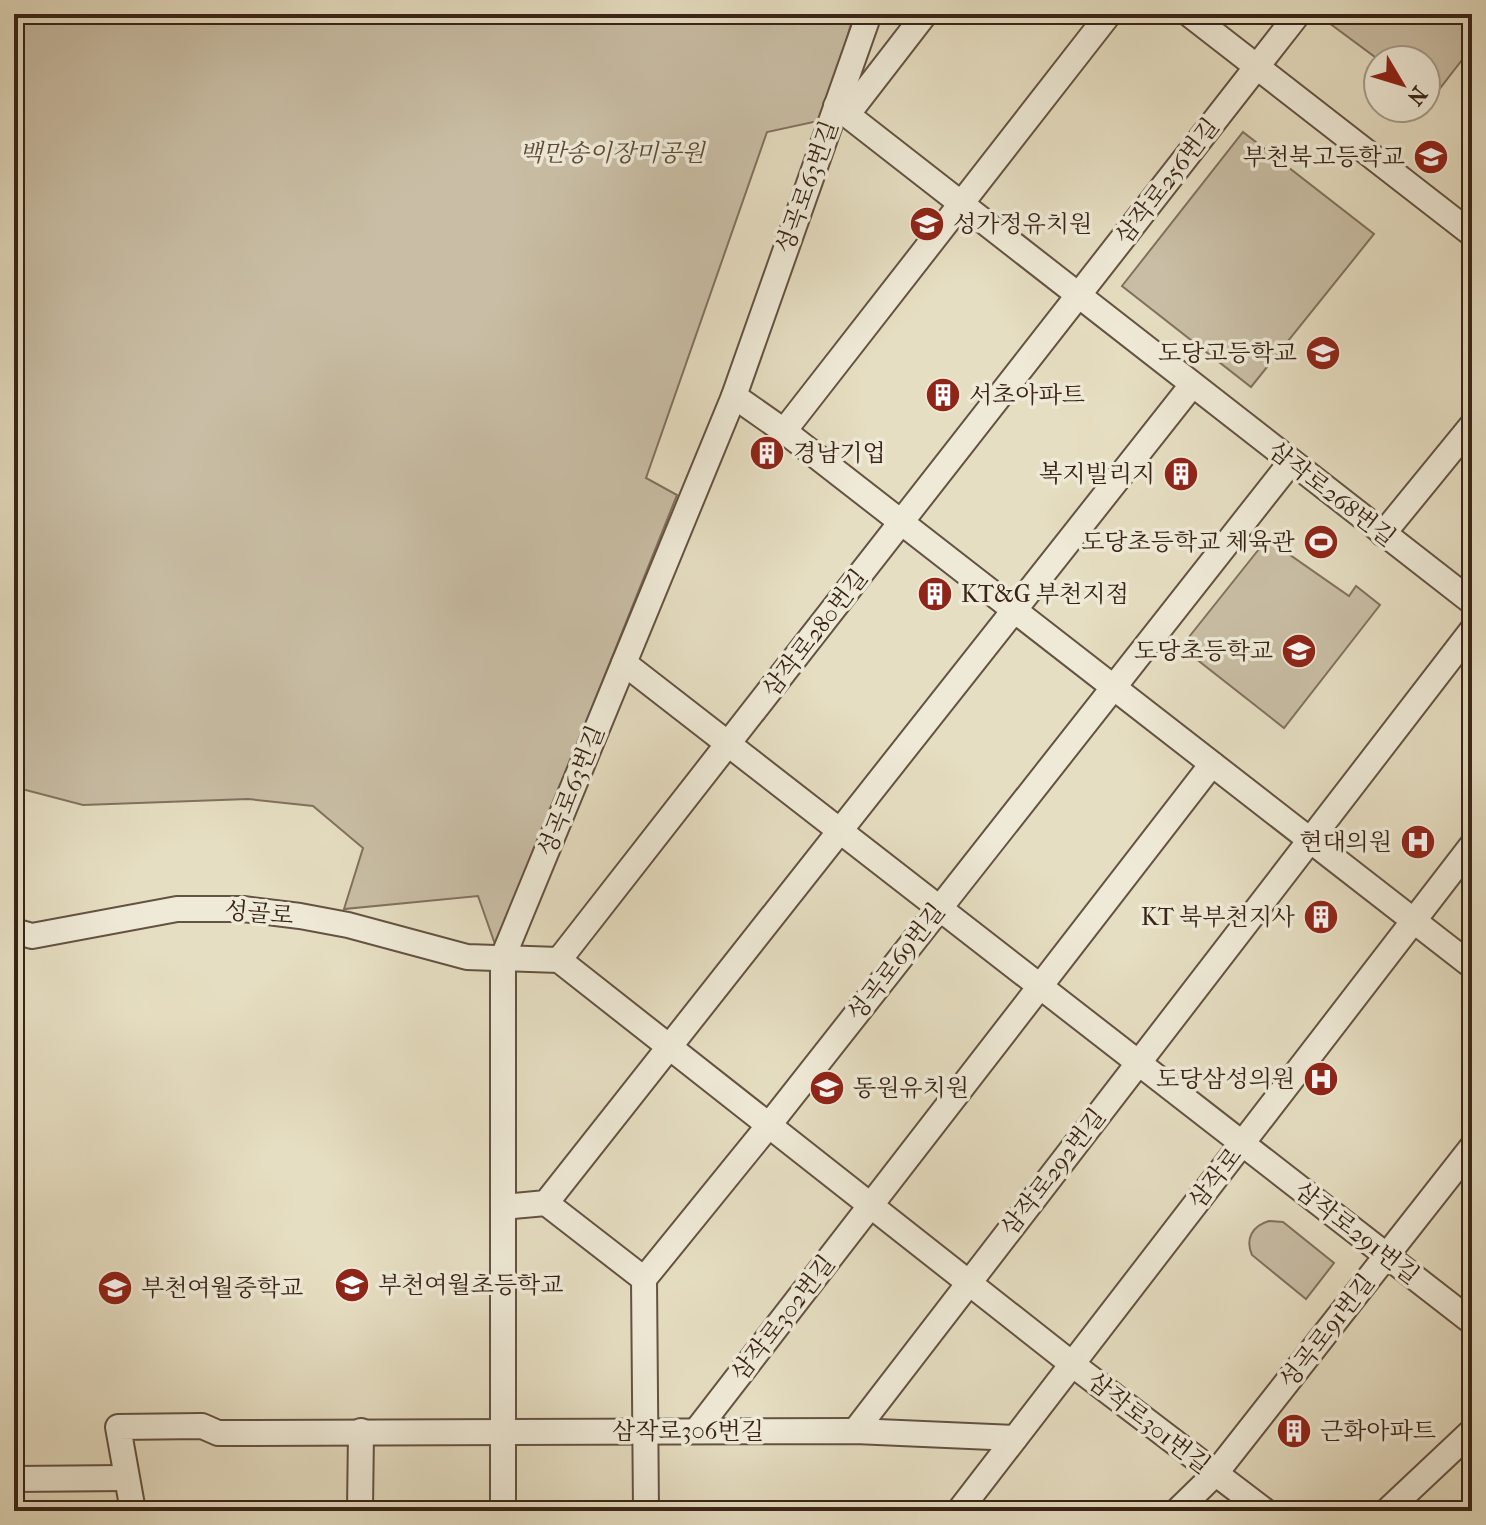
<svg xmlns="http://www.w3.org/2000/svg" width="1486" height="1525" viewBox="0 0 1486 1525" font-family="'IM FELL French Canon','Noto Serif KR',serif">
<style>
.green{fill:#c9bea5;stroke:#81715e;stroke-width:2}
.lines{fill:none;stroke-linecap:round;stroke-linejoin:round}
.minor-casing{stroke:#645242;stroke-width:28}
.minor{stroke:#efead7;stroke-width:24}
.labels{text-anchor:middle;stroke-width:7;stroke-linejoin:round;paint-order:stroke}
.park-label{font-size:24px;font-style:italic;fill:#5d4a3a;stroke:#efead7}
.poi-label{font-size:24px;fill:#392417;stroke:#efead7;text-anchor:end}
.street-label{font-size:24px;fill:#392417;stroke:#efead7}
</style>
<rect width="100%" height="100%" fill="#e6dec2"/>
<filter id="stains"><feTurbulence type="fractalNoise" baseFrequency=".0025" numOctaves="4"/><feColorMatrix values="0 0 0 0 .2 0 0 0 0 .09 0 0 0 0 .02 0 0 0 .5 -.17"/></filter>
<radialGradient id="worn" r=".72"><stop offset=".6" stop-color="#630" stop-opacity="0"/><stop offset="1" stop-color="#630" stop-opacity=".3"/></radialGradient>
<!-- green -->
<g class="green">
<path d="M14,14H854L823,120L767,132L646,478L677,495L496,947L478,896L344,909L363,848L313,806L248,799L83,805L14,787Z"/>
<path d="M1317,14H1472V47L1431,100L1426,95V60H1379Z"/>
<path d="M1243,132L1374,234L1251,387L1122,286Z"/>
<path d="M1267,539L1349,596L1356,586L1380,605L1284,728L1181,647Z"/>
<path d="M1269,1221L1283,1222L1334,1263L1306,1299L1252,1255C1245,1239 1252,1226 1269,1221Z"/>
</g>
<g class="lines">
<!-- minor casing -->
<g class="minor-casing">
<g id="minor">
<path d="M1189,14L1472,234"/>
<path d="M836,106L1472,602"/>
<path d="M847,115L925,14"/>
<path d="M734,396L784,431L1472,966"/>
<path d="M784,431L1109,14"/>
<path d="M1383,534L1472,425"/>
<path d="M624,663L1472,1322"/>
<path d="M14,931L32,936L177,909H243L300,916L348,925L467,957L559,960L1072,1364L1265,1511"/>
<path d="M559,960L1298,14"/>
<path d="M546,1203L644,1279"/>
<path d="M503,1207L546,1203L1192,385"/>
<path d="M696,1431L1212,764"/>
<path d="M855,1431L1472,630"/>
<path d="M14,1479L126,1478"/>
<path d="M133,1511L118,1427L202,1426L218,1433L855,1431L1015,1438"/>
<path d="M360,1511L361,1431"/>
<path d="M503,1511V957L734,396L869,14"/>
<path d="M646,1511L644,1279L769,1125L1291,462"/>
<path d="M959,1511L1472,845"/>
<path d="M1177,1511L1215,1474L1472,1147"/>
<path d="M1387,1511L1472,1431"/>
</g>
</g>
<!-- minor -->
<use href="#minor" class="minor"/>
</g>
<!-- icons -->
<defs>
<g id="school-disc" transform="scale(1.8)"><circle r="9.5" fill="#8f2418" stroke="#efead7"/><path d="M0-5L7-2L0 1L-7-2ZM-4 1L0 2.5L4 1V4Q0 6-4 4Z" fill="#fff"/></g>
<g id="building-disc" transform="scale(1.8)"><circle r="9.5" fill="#8f2418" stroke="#efead7"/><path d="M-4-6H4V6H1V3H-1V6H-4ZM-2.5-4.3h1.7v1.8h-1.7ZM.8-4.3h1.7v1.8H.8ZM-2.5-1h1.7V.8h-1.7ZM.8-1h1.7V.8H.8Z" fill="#fff"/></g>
<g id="stadium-disc" transform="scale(1.8)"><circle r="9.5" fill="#8f2418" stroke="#efead7"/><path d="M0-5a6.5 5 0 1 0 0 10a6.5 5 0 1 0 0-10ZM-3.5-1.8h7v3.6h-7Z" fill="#fff"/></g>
<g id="hospital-disc" transform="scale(1.8)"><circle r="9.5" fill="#8f2418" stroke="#efead7"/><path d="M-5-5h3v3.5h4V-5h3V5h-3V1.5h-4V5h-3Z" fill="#fff"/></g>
</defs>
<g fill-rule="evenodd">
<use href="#school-disc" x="1431" y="157"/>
<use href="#school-disc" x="927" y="224"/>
<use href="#school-disc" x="1323" y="353"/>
<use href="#building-disc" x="943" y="395"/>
<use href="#building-disc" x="767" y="453"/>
<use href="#building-disc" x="1181" y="474"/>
<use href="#stadium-disc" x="1321" y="542"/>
<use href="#building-disc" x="935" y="594"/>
<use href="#school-disc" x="1299" y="651"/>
<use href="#hospital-disc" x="1418" y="842"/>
<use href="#building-disc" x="1321" y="917"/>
<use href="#hospital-disc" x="1321" y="1079"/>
<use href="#school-disc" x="827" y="1088"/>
<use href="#school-disc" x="352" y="1285"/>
<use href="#school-disc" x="115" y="1288"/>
<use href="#building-disc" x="1294" y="1431"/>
</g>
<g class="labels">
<!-- park labels -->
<g class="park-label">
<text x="612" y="161">백만송이장미공원</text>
</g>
<!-- poi labels -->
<g class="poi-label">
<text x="1405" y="165">부천북고등학교</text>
<text x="953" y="232" text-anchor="start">성가정유치원</text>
<text x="1297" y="361">도당고등학교</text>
<text x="969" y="403" text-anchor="start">서초아파트</text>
<text x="793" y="461" text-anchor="start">경남기업</text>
<text x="1155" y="482">복지빌리지</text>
<text x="1295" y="550">도당초등학교 체육관</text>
<text x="961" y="602" text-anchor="start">KT&amp;G 부천지점</text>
<text x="1273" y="659">도당초등학교</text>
<text x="1392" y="850">현대의원</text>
<text x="1295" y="925">KT 북부천지사</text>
<text x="1295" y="1087">도당삼성의원</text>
<text x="853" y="1096" text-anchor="start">동원유치원</text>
<text x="378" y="1293" text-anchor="start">부천여월초등학교</text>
<text x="141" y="1296" text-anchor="start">부천여월중학교</text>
<text x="1320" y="1439" text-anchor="start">근화아파트</text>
</g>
<!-- street labels -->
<g class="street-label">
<text transform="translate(1167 181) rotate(-52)" y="8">삼작로256번길</text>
<text transform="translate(807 187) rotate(-70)" y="8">성곡로63번길</text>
<text transform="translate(1332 494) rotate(38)" y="8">삼작로268번길</text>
<text transform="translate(815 633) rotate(-52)" y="8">삼작로280번길</text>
<text transform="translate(571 791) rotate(-68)" y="8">성곡로63번길</text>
<text transform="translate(259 913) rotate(5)" y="8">성골로</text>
<text transform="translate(896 962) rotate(-52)" y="8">성곡로69번길</text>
<text transform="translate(1053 1172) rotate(-52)" y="8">삼작로292번길</text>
<text transform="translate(1215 1178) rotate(-52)" y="8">삼작로</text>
<text transform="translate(1357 1233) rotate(38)" y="8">삼작로291번길</text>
<text transform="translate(783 1318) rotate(-52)" y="8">삼작로302번길</text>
<text transform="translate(1327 1331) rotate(-52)" y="8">성곡로91번길</text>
<text transform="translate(1149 1423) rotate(38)" y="8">삼작로301번길</text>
<text x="688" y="1439">삼작로306번길</text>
</g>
</g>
<!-- margin -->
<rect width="1486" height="1525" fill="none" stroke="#e6dec2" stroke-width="48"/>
<rect x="16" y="16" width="1454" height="1493" fill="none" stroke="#392417" stroke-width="4"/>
<rect x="24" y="24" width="1438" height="1477" fill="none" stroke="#392417" stroke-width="2"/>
<!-- north arrow -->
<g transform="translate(1402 84) rotate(128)"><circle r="38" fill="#efead7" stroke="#a69b8a" stroke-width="2"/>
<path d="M0-6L14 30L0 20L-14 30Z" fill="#8f2418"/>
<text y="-12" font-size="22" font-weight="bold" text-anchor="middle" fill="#392417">N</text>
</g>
<rect width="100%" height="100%" filter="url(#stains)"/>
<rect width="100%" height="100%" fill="url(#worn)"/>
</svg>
